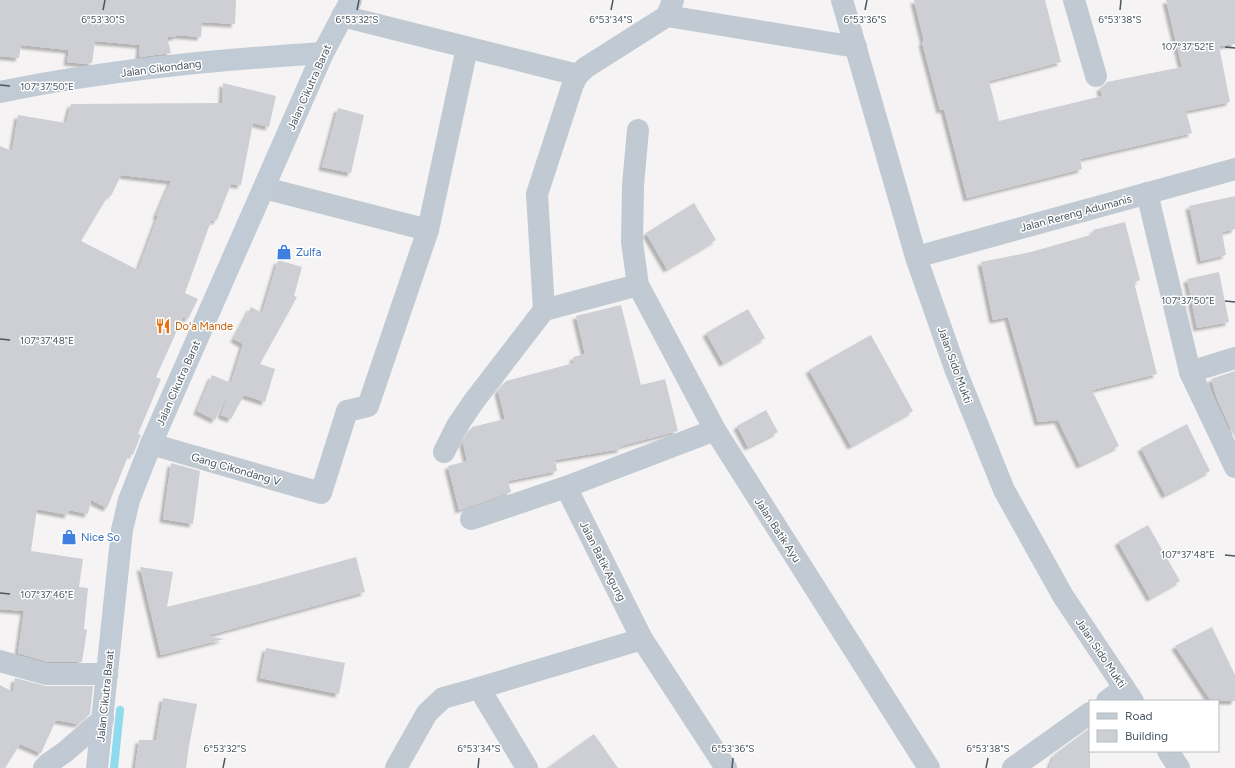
<svg xmlns="http://www.w3.org/2000/svg" width="1235" height="768" viewBox="0 0 1235 768" font-family="Figtree,sans-serif">
<style>
.lines{fill:none;stroke-linecap:round;stroke-linejoin:round}
.stream{stroke:#90daee;stroke-width:8}
.building{fill:#cdcfd5;fill-rule:evenodd;filter:url(#shadow)}
.street{stroke:#c1cad2;stroke-width:22}
.secondary{stroke:#c1cbd6;stroke-width:22}
.ticks{fill:none;stroke:#4a5661;stroke-width:1.5}
.labels{text-anchor:middle;stroke-width:3;stroke-linejoin:round;paint-order:stroke}
.street-label{font-size:11px;fill:#4a5661;stroke:#fff}
.shop-label{font-size:11px;fill:#366cbe;stroke:#fff;text-anchor:start}
.food-label{font-size:11px;fill:#c56008;stroke:#fff;text-anchor:start}
.ticks-label{font-size:10px;text-anchor:middle;fill:#4a5661;stroke:#fff;stroke-width:3;stroke-linejoin:round;paint-order:stroke}
</style>
<defs>
<filter id="shadow"><feDropShadow dx="-3.5" dy="3.5" stdDeviation="1" flood-color="#0004"/></filter>
</defs>
<rect width="100%" height="100%" fill="#f5f3f3"/>
<g class="lines">
<!-- stream -->
<path class="stream" d="M114,768L120,710"/>
</g>
<!-- building -->
<g class="building">
<path d="M0,0H236L235,24L202,22L201,37L176,35V37H167L171,53L139,57L140,45L95,41L92,63L86,64L67,62L69,50L21,45L19,58L0,56Z"/>
<path d="M914,0H1045L1061,62L989,81L999,121L1102,96L1100,88L1105,85L1107,82L1182,67L1166,0H1235V44L1219,46L1230,102L1186,111L1192,133L1080,159L1082,169L967,198L944,109L940,110L922,42L924,41Z"/>
<path d="M223,83L276,96L269,127L253,123L241,185L231,184L217,220L211,221L185,293L198,299L188,319L183,317L156,377L161,379L138,434L141,435L134,452L133,455L129,454L107,508L91,500L88,514L69,510L68,515L37,509L31,551L83,559L79,587L88,588L84,629L87,630L82,662H48L18,653L24,611L0,609V146L12,151L18,115L66,123L71,104L222,103ZM121,175L171,181L156,216H158L138,270L81,241L109,194L111,196Z"/>
<path d="M338,108L364,115L351,173L322,167Z"/>
<path d="M1235,196V229L1222,232L1226,255L1201,261L1189,206Z"/>
<path d="M694,203L716,240L667,269L646,233Z"/>
<path d="M1125,222L1140,280L1134,282L1157,374L1092,390L1119,446L1080,465L1058,420L1038,422L1008,317L993,320L981,262L1031,252L1094,234L1093,230Z"/>
<path d="M278,260L302,267L294,296L297,297L260,364L275,369L265,402L244,395L231,419L221,415L229,390L215,420L197,411L212,375L231,383L243,344L234,339L251,307L262,313Z"/>
<path d="M1219,272L1229,322L1197,328L1187,279Z"/>
<path d="M621,305L641,385L665,379L678,431L620,446L621,449L555,460L557,471L508,481L511,492L459,510L448,466L467,461L463,443L472,427L505,419L498,391L506,381L574,363L573,357L585,354L576,316Z"/>
<path d="M748,309L765,338L723,363L706,333Z"/>
<path d="M871,335L913,411L851,446L809,370Z"/>
<path d="M1235,371V438L1218,401L1211,379Z"/>
<path d="M766,410L778,432L748,447L737,426Z"/>
<path d="M1187,424L1210,471L1165,495L1141,448Z"/>
<path d="M171,463L200,471L193,524L163,519Z"/>
<path d="M1148,525L1180,581L1150,598L1118,542Z"/>
<path d="M356,557L365,592L206,636L224,639L161,655L140,567L173,572L167,607L259,584Z"/>
<path d="M1212,627L1235,675V701H1211L1175,646Z"/>
<path d="M266,648L345,663L339,694L260,678Z"/>
<path d="M15,678L46,686H93L90,714L78,724L56,720L41,753L20,744L5,768H0V685L13,692Z"/>
<path d="M163,698L197,704L189,746L186,768H135L139,740H156Z"/>
<path d="M1090,728V768H1049L1055,754Z"/>
<path d="M594,734L618,768H547Z"/>
</g>
<g class="lines">
<!-- street -->
<g class="street">
<path d="M842,0L916,257L956,371L1004,490L1063,596L1133,701"/>
<path d="M1074,0L1096,76"/>
<path d="M342,16L578,75"/>
<path d="M667,16L856,47"/>
<path d="M638,130L633,185L632,242L638,285L715,430L929,768"/>
<path d="M264,188L428,230"/>
<path d="M1147,193L1190,372L1235,467"/>
<path d="M916,257L1235,169"/>
<path d="M544,310L537,194L573,84L578,75L585,68L667,16L673,0"/>
<path d="M1190,372L1235,358"/>
<path d="M715,430L566,487L642,639L726,768"/>
<path d="M151,444L321,493L347,411L368,406L428,230L467,48"/>
<path d="M444,452L457,426L474,401L544,310L638,285"/>
<path d="M471,519L566,487"/>
<path d="M0,661L46,674H107"/>
<path d="M1107,701L1124,688"/>
<path d="M1168,751L1179,768"/>
<path d="M44,768L49,763L65,752L103,719"/>
<path d="M396,768L427,713L443,698L479,688"/>
<path d="M527,768L479,688L642,639"/>
<path d="M1013,768L1090,713"/>
</g>
<!-- secondary -->
<g class="secondary">
<path d="M0,92C106,70 215,60 323,53"/>
<path d="M97,768L122,530L129,500L151,444L323,53L351,0"/>
</g>
</g>
<!-- ticks -->
<path class="ticks" d="M103,10L105,0M357,10L359,0M611,10L613,0M865,10L867,0M1120,10L1121,0M1225,47L1235,48M0,85L10,86M1225,301L1235,302M0,339L10,340M1225,555L1235,556M0,593L10,594M223,768L225,758M478,768L479,758M732,768L733,758M986,768L988,758"/>
<!-- icons -->
<defs>
<g id="shop-bare" transform="scale(1.2)"><path d="M-5-2.5h2.3a2.7 3.5 0 0 1 5.4 0H5L5.5 6h-11ZM-1.5-2.5h3a1.5 2.3 0 0 0-3 0Z" fill="#3f7fe0" stroke="#fff" stroke-width="2.5" paint-order="stroke"/></g>
<g id="restaurant-bare" transform="scale(1.2)"><path d="M-5-6h1v4h1v-4h1v4h1v-4h1v5L-1.5 .5V6h-2V.5L-5-1ZM5-6V6H3V1.5H1.5Q1.5-4 5-6Z" fill="#e8710a" stroke="#fff" stroke-width="2.5" paint-order="stroke"/></g>
</defs>
<g fill-rule="evenodd">
<use href="#shop-bare" x="284" y="252"/>
<use href="#restaurant-bare" x="163" y="326"/>
<use href="#shop-bare" x="69" y="537"/>
</g>
<g class="labels">
<!-- street labels -->
<g class="street-label">
<text transform="translate(161 68) rotate(-7)" y="4">Jalan Cikondang</text>
<text transform="translate(309 87) rotate(-66)" y="4">Jalan Cikutra Barat</text>
<text transform="translate(1076 213) rotate(-15)" y="4">Jalan Rereng Adumanis</text>
<text transform="translate(955 365) rotate(70)" y="4">Jalan Sido Mukti</text>
<text transform="translate(178 383) rotate(-66)" y="4">Jalan Cikutra Barat</text>
<text transform="translate(236 469) rotate(16)" y="4">Gang Cikondang V</text>
<text transform="translate(778 530) rotate(57)" y="4">Jalan Batik Ayu</text>
<text transform="translate(603 561) rotate(63)" y="4">Jalan Batik Agung</text>
<text transform="translate(1101 653) rotate(56)" y="4">Jalan Sido Mukti</text>
<text transform="translate(105 696) rotate(-84)" y="4">Jalan Cikutra Barat</text>
</g>
<!-- shop labels -->
<g class="shop-label">
<text x="296" y="256">Zulfa</text>
<text x="81" y="541">Nice So</text>
</g>
<!-- food labels -->
<g class="food-label">
<text x="175" y="330">Do'a Mande</text>
</g>
</g>
<g class="ticks-label">
<text x="103" y="23">6°53'30"S</text>
<text x="357" y="23">6°53'32"S</text>
<text x="611" y="23">6°53'34"S</text>
<text x="865" y="23">6°53'36"S</text>
<text x="1120" y="23">6°53'38"S</text>
<text x="1188" y="50">107°37'52"E</text>
<text x="47" y="90">107°37'50"E</text>
<text x="1188" y="304">107°37'50"E</text>
<text x="47" y="344">107°37'48"E</text>
<text x="1188" y="558">107°37'48"E</text>
<text x="47" y="598">107°37'46"E</text>
<text x="225" y="752">6°53'32"S</text>
<text x="479" y="752">6°53'34"S</text>
<text x="733" y="752">6°53'36"S</text>
<text x="988" y="752">6°53'38"S</text>
</g>
<!-- legend -->
<rect x="1089" y="700" width="130" height="52" fill="#ffffff" stroke="#b7bbc0"/>
<rect x="1097" y="713" width="20" height="6" fill="#c1cbd6" stroke="#b7bbc0"/>
<text x="1125" y="720" font-size="12" fill="#4a5661">Road</text>
<rect x="1097" y="730" width="20" height="12" fill="#cdcfd5" stroke="#b7bbc0"/>
<text x="1125" y="740" font-size="12" fill="#4a5661">Building</text>
</svg>
